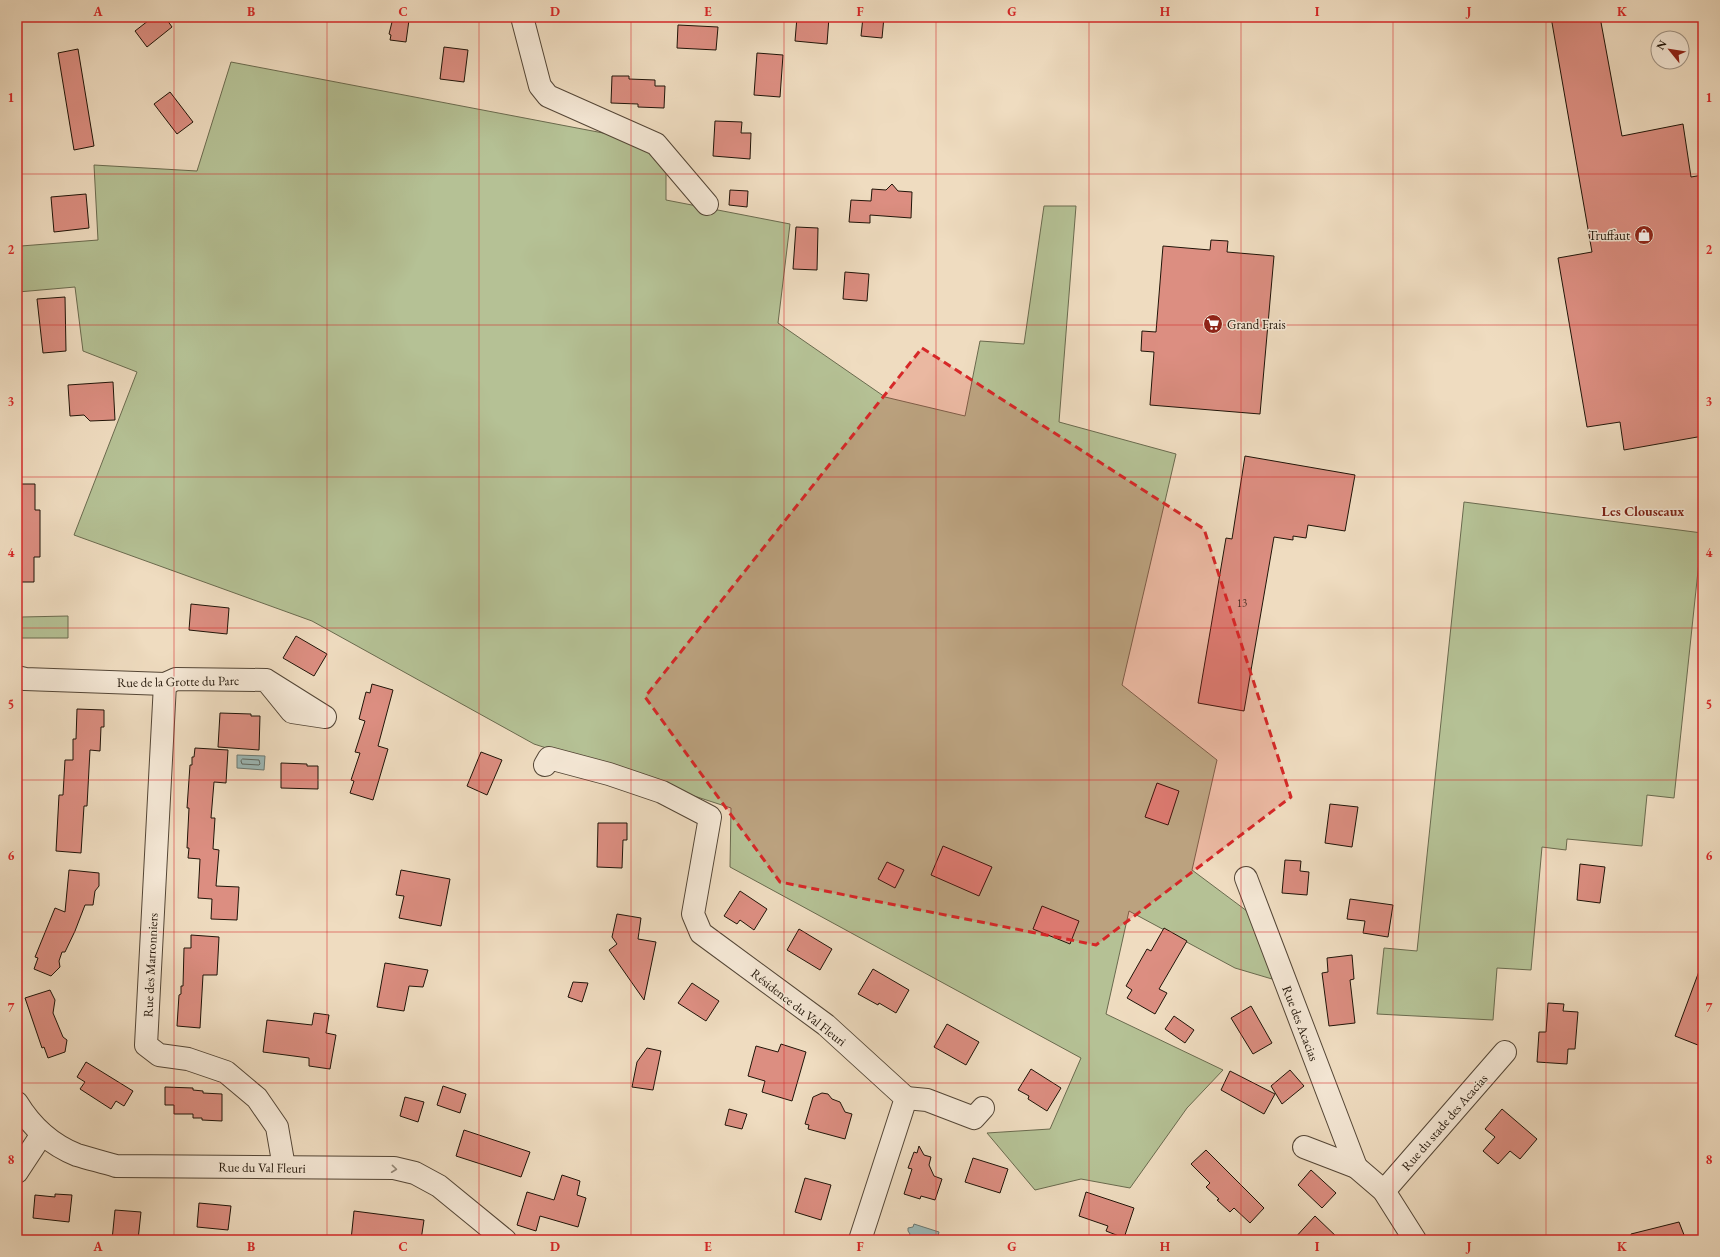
<svg xmlns="http://www.w3.org/2000/svg" width="1720" height="1257" viewBox="0 0 1720 1257" font-family="'EB Garamond',serif">
<style>
.green{fill:#b5c195;stroke:#6a6a4e}
.water{fill:#9cbab9;stroke:#6a7872}
.lines{fill:none;stroke-linecap:round;stroke-linejoin:round}
.shore{stroke:#5e6760;stroke-width:1}
.building{fill:#dc8e81;stroke:#201408}
.minor-casing{stroke:#544636;stroke-width:24}
.minor{stroke:#f5e8d6;stroke-width:22}
.oneway{stroke:#958979}
.marked{fill:#d62828;fill-opacity:0.2;stroke:#d62828;stroke-width:3;stroke-dasharray:8 5;stroke-linejoin:round}
.grid{fill:none;stroke:#d62828;stroke-width:1;stroke-opacity:0.55}
.labels{text-anchor:middle;stroke-width:3;stroke-linejoin:round;paint-order:stroke}
.number-label{font-size:11px;fill:#4f3226}
.poi-label{font-size:13px;fill:#201408;stroke:#f5e8d6;text-anchor:end}
.street-label{font-size:13px;fill:#201408;stroke:#f5e8d6}
.neighbourhood-label{font-size:14px;font-weight:bold;fill:#7a1f14;stroke:#f5e8d6}
.neatline{fill:none;stroke:#d62828;stroke-width:1.5}
.grid-label{font-size:13px;text-anchor:middle;font-weight:bold;fill:#d62828}
</style>
<rect width="100%" height="100%" fill="#efdcc0"/>
<filter id="stains"><feTurbulence type="fractalNoise" baseFrequency=".005" numOctaves="4"/><feColorMatrix values="0 0 0 0 .2 0 0 0 0 .09 0 0 0 0 .02 0 0 0 .5 -.17"/></filter>
<radialGradient id="worn" r=".72"><stop offset=".6" stop-color="#630" stop-opacity="0"/><stop offset="1" stop-color="#630" stop-opacity=".3"/></radialGradient>
<!-- green -->
<g class="green">
<path d="M231,62L666,145V200L790,224L778,323L885,397L965,416L980,341L1024,344L1044,206H1076L1059,422L1176,454L1122,685L1217,760L1192,870L1275,932L1272,979L1235,968L1129,911L1106,1014L1223,1070L1187,1108L1130,1188L1081,1179L1035,1190L987,1133L1050,1129L1081,1058L730,867L731,808L534,744L312,621L74,535L137,372L83,351L75,287L18,292L21,246L98,240L94,165L197,171Z"/>
<path d="M1464,502L1702,533L1674,798L1647,795L1642,846L1567,839L1566,850L1542,847L1531,970L1497,968L1493,1020L1377,1014L1384,948L1417,951Z"/>
<path d="M68,616V638H21L22,617Z"/>
</g>
<!-- water -->
<g class="water">
<path d="M237,755L265,756L264,770L237,768Z"/>
<path d="M914,1224L939,1232L937,1240H920L909,1237L910,1234L908,1231V1228L913,1227Z"/>
</g>
<g class="lines">
<!-- shore -->
<path class="shore" d="M243,759L259,760L260,764L259,765L242,764L241,761Z"/>
</g>
<!-- building -->
<g class="building">
<path d="M153,17H165L172,27L147,47L135,31Z"/>
<path d="M797,17H829L827,44L795,41Z"/>
<path d="M863,17H884L882,38L861,36Z"/>
<path d="M1551,17H1600L1622,136L1683,124L1691,177L1703,175V436L1624,450L1620,422L1587,427L1558,258L1592,252Z"/>
<path d="M393,18L409,20L406,42L390,40L391,35L389,34Z"/>
<path d="M678,25L718,27L716,50L677,48Z"/>
<path d="M444,47L468,50L464,82L440,79Z"/>
<path d="M78,49L94,146L74,150L58,53Z"/>
<path d="M757,53L783,55L780,97L754,95Z"/>
<path d="M612,76H629V79L655,80V86H665L664,108L638,107V104L611,103Z"/>
<path d="M170,92L193,122L177,134L154,104Z"/>
<path d="M715,121L742,122L741,133H751L750,159L713,156Z"/>
<path d="M892,184L898,191L912,192L911,218L870,215V223L849,222L851,200L871,201L872,189L886,190Z"/>
<path d="M730,190L748,191L747,207L729,205Z"/>
<path d="M86,194L89,228L54,232L51,197Z"/>
<path d="M796,227L818,228L817,270L793,269Z"/>
<path d="M1211,240L1228,241L1227,252L1274,256L1260,414L1150,405L1154,352L1141,351L1142,331L1156,332L1163,246L1210,250Z"/>
<path d="M845,272L869,274L867,301L843,299Z"/>
<path d="M65,297L66,351L43,353L37,299Z"/>
<path d="M113,382L115,420L90,421L84,415L70,416L68,385Z"/>
<path d="M1245,456L1355,475L1345,531L1308,525L1306,538L1293,536V540L1274,537L1244,711L1198,703L1226,538L1232,539Z"/>
<path d="M17,484H35V510H40V557H34V582H17Z"/>
<path d="M191,604L229,608L227,634L189,630Z"/>
<path d="M296,636L327,654L314,676L283,658Z"/>
<path d="M372,684L393,690L378,746L388,749L373,800L350,793L354,781L351,780L360,753L355,752L365,721L359,719L366,692L370,693Z"/>
<path d="M77,709L104,710V727H101L100,751L90,750L87,806H84L81,853L56,851L59,795H63L65,760H73V739H76Z"/>
<path d="M220,713L251,714V716H260L259,750L218,747Z"/>
<path d="M195,748L228,750L226,783L214,782L211,818H215L213,849L219,850L216,886L239,887L237,920L211,919L212,899L198,898L200,859L188,858L189,848H187L189,808H187L190,765H192V757H194Z"/>
<path d="M481,752L502,760L487,795L467,786Z"/>
<path d="M281,763L307,764V766H318V789L281,788Z"/>
<path d="M1157,783L1179,791L1168,825L1145,817Z"/>
<path d="M1330,804L1358,807L1352,847L1325,843Z"/>
<path d="M598,823H627V840H623L622,868L597,867Z"/>
<path d="M943,846L992,867L979,896L931,875Z"/>
<path d="M1285,860L1301,861L1300,871L1309,872L1307,895L1282,893Z"/>
<path d="M887,862L904,870L895,888L878,879Z"/>
<path d="M1580,864L1605,867L1600,903L1577,900Z"/>
<path d="M69,870L99,873V886L95,891L93,905H85L75,931L65,952H62L59,961L60,967L51,976L34,969L38,958L35,957L55,908L65,912Z"/>
<path d="M401,870L450,879L441,926L399,918L404,896L396,895Z"/>
<path d="M740,891L767,909L754,930L740,920L737,924L724,916Z"/>
<path d="M1350,899L1393,905L1388,937L1363,933L1365,921L1347,919Z"/>
<path d="M1042,906L1079,921L1070,944L1033,929Z"/>
<path d="M617,914L641,918L638,939L656,942L644,1000L609,950L617,944L612,937Z"/>
<path d="M1164,928L1187,941L1159,989L1167,993L1155,1014L1127,998L1132,990L1126,986L1147,949L1151,951Z"/>
<path d="M799,929L832,949L820,970L787,950Z"/>
<path d="M191,935L219,937L217,975H203L200,1028L177,1026L179,995L181,994V986H183L184,948H191Z"/>
<path d="M1352,955L1354,979L1350,980L1355,1023L1329,1026L1322,973L1328,972L1327,958Z"/>
<path d="M385,963L428,970L423,987L409,986L404,1011L377,1007Z"/>
<path d="M1701,966H1703V1047L1675,1036Z"/>
<path d="M873,969L909,990L896,1013L879,1003L878,1005L858,994Z"/>
<path d="M573,982L588,983L582,1002L568,997Z"/>
<path d="M692,983L719,1001L706,1021L678,1003Z"/>
<path d="M50,990L55,1000L53,1013L63,1037L67,1040L65,1052L48,1058L44,1047L42,1048L25,998Z"/>
<path d="M1548,1003L1564,1004L1563,1011L1578,1012L1575,1049H1568L1567,1064L1537,1062L1539,1032H1546Z"/>
<path d="M1251,1006L1272,1043L1253,1054L1231,1018Z"/>
<path d="M314,1013L329,1015L326,1033L336,1035L330,1069L309,1066V1058L263,1052L267,1020L312,1025Z"/>
<path d="M1174,1016L1194,1030L1185,1043L1165,1029Z"/>
<path d="M947,1024L979,1042L966,1065L934,1047Z"/>
<path d="M781,1044L806,1052L792,1101L762,1092L765,1081L748,1076L756,1046L778,1052Z"/>
<path d="M647,1048L661,1051L653,1090L632,1087L637,1062Z"/>
<path d="M86,1062L133,1091L124,1106L116,1101L111,1109L80,1089L85,1082L77,1077Z"/>
<path d="M1031,1069L1061,1088L1047,1111L1028,1099L1029,1096L1018,1090Z"/>
<path d="M1290,1070L1304,1086L1282,1104L1271,1086Z"/>
<path d="M1230,1071L1275,1094L1264,1114L1221,1090Z"/>
<path d="M443,1086L466,1094L460,1113L437,1105Z"/>
<path d="M165,1087L193,1088V1090L203,1091V1093L222,1094V1121L202,1120V1118H193V1114H174V1105H165Z"/>
<path d="M822,1093L828,1094L832,1099L840,1102L845,1112L852,1114L845,1139L808,1129L809,1125L805,1124L813,1097Z"/>
<path d="M405,1097L424,1102L418,1122L400,1116Z"/>
<path d="M729,1109L747,1114L742,1129L725,1125Z"/>
<path d="M1502,1109L1537,1139L1520,1159L1510,1151L1498,1164L1483,1151L1495,1137L1485,1129Z"/>
<path d="M464,1130L530,1152L521,1177L456,1156Z"/>
<path d="M919,1146L924,1155L931,1157L929,1165L934,1176L942,1179L935,1200L921,1196L920,1199L904,1194L912,1169L908,1168L914,1152L917,1153Z"/>
<path d="M1206,1150L1264,1208L1250,1223L1234,1208L1230,1212L1217,1200L1219,1199L1206,1187L1210,1183L1191,1164Z"/>
<path d="M973,1158L1008,1169L1000,1193L965,1182Z"/>
<path d="M1311,1170L1336,1193L1322,1208L1298,1185Z"/>
<path d="M562,1175L580,1181L577,1195L586,1198L578,1227L540,1216L536,1231L517,1225L527,1192L554,1200Z"/>
<path d="M805,1178L831,1185L821,1220L795,1212Z"/>
<path d="M1086,1192L1134,1208L1124,1238L1106,1231L1108,1226L1079,1216Z"/>
<path d="M55,1194L72,1195L69,1222L33,1218L35,1195L55,1197Z"/>
<path d="M199,1203L231,1206L228,1230L197,1227Z"/>
<path d="M115,1210L141,1212L138,1240H112Z"/>
<path d="M354,1211L424,1220L421,1240H394L374,1237V1240H351Z"/>
<path d="M1315,1216L1340,1240H1293Z"/>
<path d="M1679,1222L1686,1240H1631V1234Z"/>
</g>
<g class="lines">
<!-- minor casing -->
<g class="minor-casing">
<g id="minor">
<path d="M522,17L540,86L548,96L656,144L707,204"/>
<path d="M17,677L25,679L165,684L176,679L266,680L325,717L292,712L266,680"/>
<path d="M165,684L146,1045L159,1055L188,1059L226,1072L257,1098L277,1127L284,1167"/>
<path d="M545,765L549,758L609,774L662,792L710,817L693,914L701,933L826,1025L906,1098L860,1240"/>
<path d="M1246,878L1356,1167"/>
<path d="M906,1098L927,1100L974,1118L983,1108"/>
<path d="M17,1103C31,1126 52,1145 77,1155C90,1159 103,1162 116,1166L394,1168L415,1173L439,1186L505,1240"/>
<path d="M1304,1147L1356,1167L1384,1191L1415,1240"/>
<path d="M17,1172L42,1134"/>
<path d="M1384,1191L1505,1052"/>
</g>
</g>
<!-- minor -->
<use href="#minor" class="minor"/>
</g>
<!-- one-way arrows -->
<defs><path id="oneway-chevron" d="M-2-3.5L2.5 0L-2 3.5" fill="none" stroke-width="1.6" stroke-linecap="round" stroke-linejoin="round"/></defs>
<use class="oneway" href="#oneway-chevron" transform="translate(394 1169) rotate(6)"/>
<!-- marked area -->
<path class="marked" d="M922,348L1204,529L1291,797L1096,945L780,882L645,697Z"/>
<!-- grid -->
<path class="grid" d="M174,17V1240M327,17V1240M479,17V1240M631,17V1240M784,17V1240M936,17V1240M1089,17V1240M1241,17V1240M1393,17V1240M1546,17V1240M17,174H1703M17,325H1703M17,477H1703M17,628H1703M17,780H1703M17,932H1703M17,1083H1703"/>
<!-- icons -->
<defs>
<g id="shop-disc" transform="scale(1)"><circle r="9.5" fill="#8f2418" stroke="#f5e8d6"/><path d="M-5-2.5h2.3a2.7 3.5 0 0 1 5.4 0H5L5.5 6h-11ZM-1.5-2.5h3a1.5 2.3 0 0 0-3 0Z" fill="#fff"/></g>
<g id="supermarket-disc" transform="scale(1)"><circle r="9.5" fill="#8f2418" stroke="#f5e8d6"/><path d="M-6-5.5h2.5l.6 2H6L4.5 2H-2.5L-4.4-4H-6ZM-1.5 3.2a1.3 1.3 0 1 0 .1 0ZM3 3.2a1.3 1.3 0 1 0 .1 0Z" fill="#fff"/></g>
</defs>
<g fill-rule="evenodd">
<use href="#shop-disc" x="1644" y="235"/>
<use href="#supermarket-disc" x="1213" y="324"/>
</g>
<g class="labels">
<!-- number labels -->
<g class="number-label">
<text x="1242" y="607">13</text>
</g>
<!-- poi labels -->
<g class="poi-label">
<text x="1630" y="240">Truffaut</text>
<text x="1227" y="329" text-anchor="start">Grand Frais</text>
</g>
<!-- street labels -->
<g class="street-label">
<text transform="translate(178 681) rotate(-1)" y="5">Rue de la Grotte du Parc</text>
<text transform="translate(150 965) rotate(-87)" y="5">Rue des Marronniers</text>
<text transform="translate(799 1007) rotate(38)" y="5">Résidence du Val Fleuri</text>
<text transform="translate(1301 1023) rotate(69)" y="5">Rue des Acacias</text>
<text transform="translate(1444 1122) rotate(-49)" y="5">Rue du stade des Acacias</text>
<text transform="translate(262 1167) rotate(1)" y="5">Rue du Val Fleuri</text>
</g>
<!-- neighbourhood labels -->
<g class="neighbourhood-label">
<text x="1643" y="516">Les Clouseaux</text>
</g>
</g>
<!-- margin -->
<rect width="1720" height="1257" fill="none" stroke="#efdcc0" stroke-width="44"/>
<!-- north arrow -->
<g transform="translate(1670 50) rotate(300)"><circle r="19" fill="#f5e8d6" stroke="#a09384"/>
<path d="M0-3L7 15L0 10L-7 15Z" fill="#8f2418"/>
<text y="-6" font-size="11" font-weight="bold" text-anchor="middle" fill="#201408">N</text>
</g>
<rect x="22" y="22" width="1676" height="1213" class="neatline"/>
<g class="grid-label">
<text x="98" y="16">A</text>
<text x="251" y="16">B</text>
<text x="403" y="16">C</text>
<text x="555" y="16">D</text>
<text x="708" y="16">E</text>
<text x="860" y="16">F</text>
<text x="1012" y="16">G</text>
<text x="1165" y="16">H</text>
<text x="1317" y="16">I</text>
<text x="1469" y="16">J</text>
<text x="1622" y="16">K</text>
<text x="11" y="102">1</text>
<text x="1709" y="102">1</text>
<text x="11" y="254">2</text>
<text x="1709" y="254">2</text>
<text x="11" y="406">3</text>
<text x="1709" y="406">3</text>
<text x="11" y="557">4</text>
<text x="1709" y="557">4</text>
<text x="11" y="709">5</text>
<text x="1709" y="709">5</text>
<text x="11" y="860">6</text>
<text x="1709" y="860">6</text>
<text x="11" y="1012">7</text>
<text x="1709" y="1012">7</text>
<text x="11" y="1164">8</text>
<text x="1709" y="1164">8</text>
<text x="98" y="1251">A</text>
<text x="251" y="1251">B</text>
<text x="403" y="1251">C</text>
<text x="555" y="1251">D</text>
<text x="708" y="1251">E</text>
<text x="860" y="1251">F</text>
<text x="1012" y="1251">G</text>
<text x="1165" y="1251">H</text>
<text x="1317" y="1251">I</text>
<text x="1469" y="1251">J</text>
<text x="1622" y="1251">K</text>
</g>
<rect width="100%" height="100%" filter="url(#stains)"/>
<rect width="100%" height="100%" fill="url(#worn)"/>
</svg>
